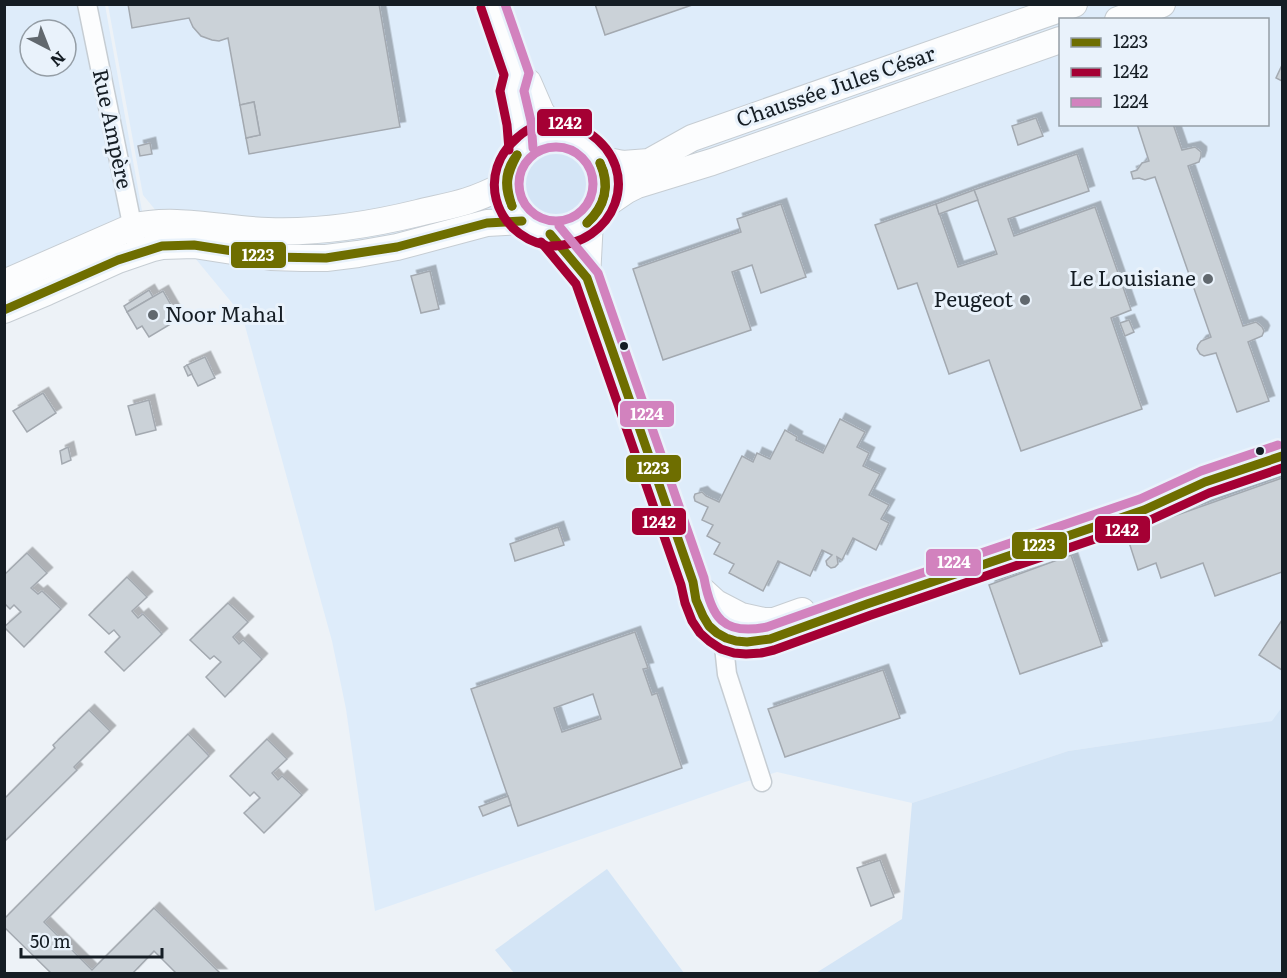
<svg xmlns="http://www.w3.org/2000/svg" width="1287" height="978" viewBox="0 0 1287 978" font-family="Literata,serif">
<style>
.built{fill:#deecfa;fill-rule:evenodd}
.green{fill:#d4e5f6}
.building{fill:#cbd2d8;stroke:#a3a9b0;stroke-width:1.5;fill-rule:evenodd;filter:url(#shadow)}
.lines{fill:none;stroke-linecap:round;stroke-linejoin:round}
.street-casing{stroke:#c6cdd3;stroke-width:21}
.secondary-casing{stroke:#c6cdd3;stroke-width:28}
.street{stroke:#fcfdfe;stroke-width:18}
.secondary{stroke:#fcfdfe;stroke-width:26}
.bus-1-casing{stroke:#e9f2fb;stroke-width:14}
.bus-2-casing{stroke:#e9f2fb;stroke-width:14}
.bus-3-casing{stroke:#e9f2fb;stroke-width:14}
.bus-1{stroke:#6e6e00;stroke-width:9}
.bus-2{stroke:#a50034;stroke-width:9}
.bus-3{stroke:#d282be;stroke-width:9}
.poi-dot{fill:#61686e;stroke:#e9f2fb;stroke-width:2}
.bus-dot{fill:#151d24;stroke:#e9f2fb;stroke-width:2}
.labels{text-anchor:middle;stroke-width:6;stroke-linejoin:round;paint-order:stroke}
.street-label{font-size:21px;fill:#151d24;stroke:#e9f2fb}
.poi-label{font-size:21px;fill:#151d24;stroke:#e9f2fb;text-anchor:end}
.line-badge{stroke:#e9f2fb;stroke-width:2}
.badge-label{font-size:16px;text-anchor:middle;font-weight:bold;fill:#fff}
</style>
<defs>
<filter id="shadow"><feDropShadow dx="5.5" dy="-5.5" stdDeviation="0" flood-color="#0004"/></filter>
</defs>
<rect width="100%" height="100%" fill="#edf2f7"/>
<!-- built -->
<g class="built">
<path d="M4,5H105L144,222L4,272ZM30,30H66V66H30Z"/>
<path d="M108,5H1282V707L1273,721L1068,751L912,803L777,772L745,782L375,911L346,709L332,641L242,315L143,195ZM1060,20H1268V124H1060Z"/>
</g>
<!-- green -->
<g class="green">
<circle cx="557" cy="185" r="37"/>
<path d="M1282,707V973H816L902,919L912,803L1068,751L1272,721Z"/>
<path d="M607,869L684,973H514L495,950Z"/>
</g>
<!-- building -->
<g class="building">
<path d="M128,4H379L400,127L249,154L246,138L260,135L254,102L240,105L228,38L219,41L212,40L201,36L193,27L189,18L132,28Z"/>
<path d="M595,4H695L605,35Z"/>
<path d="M1282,65V81L1276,78Z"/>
<path d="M254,102L260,135L246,138L240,105Z"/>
<path d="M1036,118L1043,136L1018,145L1012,126Z"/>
<path d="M1137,124H1173L1182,150L1195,147L1201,152V156L1199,162L1188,166L1243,326L1256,322L1262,327L1264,331L1262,336L1248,342L1269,401L1237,412L1216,353L1204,356L1200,354L1197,349L1198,345L1201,341L1211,337L1155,177L1145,180L1139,178L1133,179L1131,172L1137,170L1142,163L1149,161Z"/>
<path d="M150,143L152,154L140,156L138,146Z"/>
<path d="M1077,154L1089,191L1008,219L1014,236L1095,207L1131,310L1111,318L1142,409L1021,451L989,360L949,374L917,283L898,289L875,225L936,204L958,267L997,254L974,190Z"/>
<path d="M974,190L978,200L939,214L936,204Z"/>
<path d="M781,204L806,277L761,293L752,265L732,272L751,330L663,360L633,269L741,232L737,219Z"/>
<path d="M430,271L439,309L421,313L411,276Z"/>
<path d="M149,290L153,297L127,312L124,306Z"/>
<path d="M163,291L179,319L149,337L142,326L137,329L127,312Z"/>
<path d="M1129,320L1134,332L1125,336L1120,323Z"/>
<path d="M205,357L215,378L198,386L187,365Z"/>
<path d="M187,365L192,374L188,376L184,367Z"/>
<path d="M43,393L56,413L27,432L13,411Z"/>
<path d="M149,400L156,430L136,435L128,406Z"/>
<path d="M840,419L865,432L857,447L869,453L863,466L880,474L869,495L889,505L881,519L889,523L876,550L853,538L842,560L837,557L838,564L835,567L831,568L827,565L826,561L832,555L822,550L810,576L778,561L763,591L729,573L734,564L714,554L720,543L707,536L713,525L702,520L708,507L695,501L694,497L695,494L702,492L706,496L719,502L742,456L753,462L757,453L770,459L785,430L797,437L796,440L823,453Z"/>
<path d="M68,447L71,460L62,464L60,451Z"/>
<path d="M1282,478V572L1215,596L1203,563L1161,578L1156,563L1138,570L1126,533Z"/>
<path d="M558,527L564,545L515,561L510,544Z"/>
<path d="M27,553L47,573L31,588L38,594L42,591L61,609L24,647L4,627L21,612L14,605L10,609L4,603V575Z"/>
<path d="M1071,555L1102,646L1020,674L989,585Z"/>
<path d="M127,577L147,597L132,611L138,618L143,614L162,634L124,671L105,652L120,637L114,630L109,634L89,615Z"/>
<path d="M228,603L248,622L233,637L239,644L243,640L262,659L225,697L206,677L221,662L214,656L210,659L190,640Z"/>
<path d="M1282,620V670L1259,655Z"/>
<path d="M635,632L648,668L643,669L652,695L657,693L682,768L518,826L471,689ZM593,694L601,719L562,732L554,708Z"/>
<path d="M883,670L900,718L785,757L768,709Z"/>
<path d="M89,710L110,731L74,767L77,770L4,842V799L55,748L53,745Z"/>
<path d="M188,734L209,756L44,922L92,970L154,908L221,974H177L154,951L132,974H52L4,927V919Z"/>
<path d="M267,739L287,759L272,773L278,780L282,776L302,795L264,833L244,813L260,798L254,792L250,796L230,776Z"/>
<path d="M508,796L511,805L483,816L479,807Z"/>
<path d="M880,860L894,897L871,906L857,868Z"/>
</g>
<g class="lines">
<!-- street casing -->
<g class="street-casing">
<g id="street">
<path d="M87,4L135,239"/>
<path d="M741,616L728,626L723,637L727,674L762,782"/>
</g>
</g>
<!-- secondary casing -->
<g class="secondary-casing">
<g id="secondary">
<path d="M492,4L517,75L528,82L541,112L557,134"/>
<path d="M1118,20L1162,4"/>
<path d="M517,75L512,90L514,102L519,123L521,149"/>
<circle cx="556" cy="184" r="50"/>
<path d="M598,159L623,164L649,162L692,138L1074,4"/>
<path d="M599,209L627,190L637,185L712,162L1060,40"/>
<path d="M550,234L587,278L693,582C694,590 695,598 698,605C709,638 738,648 770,639L867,604L1144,510L1205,482L1282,456"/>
<path d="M587,278L590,220"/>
<path d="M4,283L132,227C176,216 224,230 268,231C319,233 369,225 418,213C434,209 451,206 467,201C480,197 493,191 505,185"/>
<path d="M4,310L47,292L118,260L153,248L162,246L194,245L271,257L302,258H326L358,254L397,247L487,223L522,221"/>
<path d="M693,582L716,603L741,616L764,621H774L802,611"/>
</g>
</g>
<!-- street -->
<use href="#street" class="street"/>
<!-- secondary -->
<use href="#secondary" class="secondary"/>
<!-- bus-1 casing -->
<g class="bus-1-casing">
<g id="bus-1">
<path d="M512,206C504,188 504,171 517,155"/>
<path d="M512,206C505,184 506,176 517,155"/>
<path d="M587,223C605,205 610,187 600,163"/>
<path d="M587,223C605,208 611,184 600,163"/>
<path d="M550,234L587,278L693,582L696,600L703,616L709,626L717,633L726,638L736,641L747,642L770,639L867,604L1144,510L1205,482L1282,456"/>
<path d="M4,310L118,260L162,246L194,245L271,257L326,258L397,247L487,223L522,221"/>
</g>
</g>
<!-- bus-2 casing -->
<g class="bus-2-casing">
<g id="bus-2">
<path d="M481,8L504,75L500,91L507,125L509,150"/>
<path d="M541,242L576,284L681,585L685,603L692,621L700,633L709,641L721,649L734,653L746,654L761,653L774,650L871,615L1148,521L1209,493L1282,468"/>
<path d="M545,245C493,233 476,172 518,137C529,127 545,121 559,122C570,123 580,127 589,133C645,171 615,246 550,246"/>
</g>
</g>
<!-- bus-3 casing -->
<g class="bus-3-casing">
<g id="bus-3">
<path d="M505,4L529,73L524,91L531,121L533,148"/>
<circle cx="556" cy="184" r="37"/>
<path d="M559,226L598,273L704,578C711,617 723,636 767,627L863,593L1140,499L1201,471L1278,445"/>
</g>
</g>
<!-- bus-1 -->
<use href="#bus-1" class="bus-1"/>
<!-- bus-2 -->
<use href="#bus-2" class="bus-2"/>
<!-- bus-3 -->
<use href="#bus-3" class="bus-3"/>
</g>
<!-- markers -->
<g class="poi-dot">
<circle cx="1208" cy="279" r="6"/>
<circle cx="1025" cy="300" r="6"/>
<circle cx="153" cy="315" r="6"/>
</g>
<g class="bus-dot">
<circle cx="624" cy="346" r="5"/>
<circle cx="1260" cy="451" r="5"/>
</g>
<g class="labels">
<!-- street labels -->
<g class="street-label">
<text transform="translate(836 87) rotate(-19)" y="7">Chaussée Jules César</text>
<text transform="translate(112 129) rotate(78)" y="7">Rue Ampère</text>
</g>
<!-- poi labels -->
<g class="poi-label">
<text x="1196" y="286">Le Louisiane</text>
<text x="1013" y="307">Peugeot</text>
<text x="165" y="322" text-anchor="start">Noor Mahal</text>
</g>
</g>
<g class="line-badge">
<rect x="536" y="108" width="57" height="29" rx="6" fill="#a50034"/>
<rect x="230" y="241" width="57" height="28" rx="6" fill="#6e6e00"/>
<rect x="619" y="400" width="56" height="28" rx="6" fill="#d282be"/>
<rect x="625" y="454" width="57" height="29" rx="6" fill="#6e6e00"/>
<rect x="631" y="507" width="56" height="29" rx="6" fill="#a50034"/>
<rect x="1094" y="515" width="57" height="29" rx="6" fill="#a50034"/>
<rect x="1011" y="531" width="57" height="29" rx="6" fill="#6e6e00"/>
<rect x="925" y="548" width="57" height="29" rx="6" fill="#d282be"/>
</g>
<g class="badge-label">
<text x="565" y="129">1242</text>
<text x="258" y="261">1223</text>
<text x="647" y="420">1224</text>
<text x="653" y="474">1223</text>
<text x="659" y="528">1242</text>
<text x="1122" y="536">1242</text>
<text x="1039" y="551">1223</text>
<text x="954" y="568">1224</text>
</g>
<!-- border -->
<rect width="1287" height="978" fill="none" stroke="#151d24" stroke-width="12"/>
<!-- legend -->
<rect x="1059" y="18" width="210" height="108" fill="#e9f2fb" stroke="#949da5" stroke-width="1.5"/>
<rect x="1071" y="38" width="30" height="9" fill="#6e6e00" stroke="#949da5" stroke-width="1.5"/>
<text x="1113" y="48" font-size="18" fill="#151d24">1223</text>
<rect x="1071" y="68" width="30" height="9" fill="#a50034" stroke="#949da5" stroke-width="1.5"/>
<text x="1113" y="78" font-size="18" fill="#151d24">1242</text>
<rect x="1071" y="98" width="30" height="9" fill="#d282be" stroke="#949da5" stroke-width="1.5"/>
<text x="1113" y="108" font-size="18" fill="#151d24">1224</text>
<!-- north arrow -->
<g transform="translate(48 48) rotate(138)"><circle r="28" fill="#e9f2fb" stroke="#949da5" stroke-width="1.5"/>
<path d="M0-4.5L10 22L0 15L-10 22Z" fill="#61686e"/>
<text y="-9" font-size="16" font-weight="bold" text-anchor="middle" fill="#151d24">N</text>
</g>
<!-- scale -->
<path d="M21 948v9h141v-9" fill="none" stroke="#151d24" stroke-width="3"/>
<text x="30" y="948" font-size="18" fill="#151d24" stroke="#e9f2fb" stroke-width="4.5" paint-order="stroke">50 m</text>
</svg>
